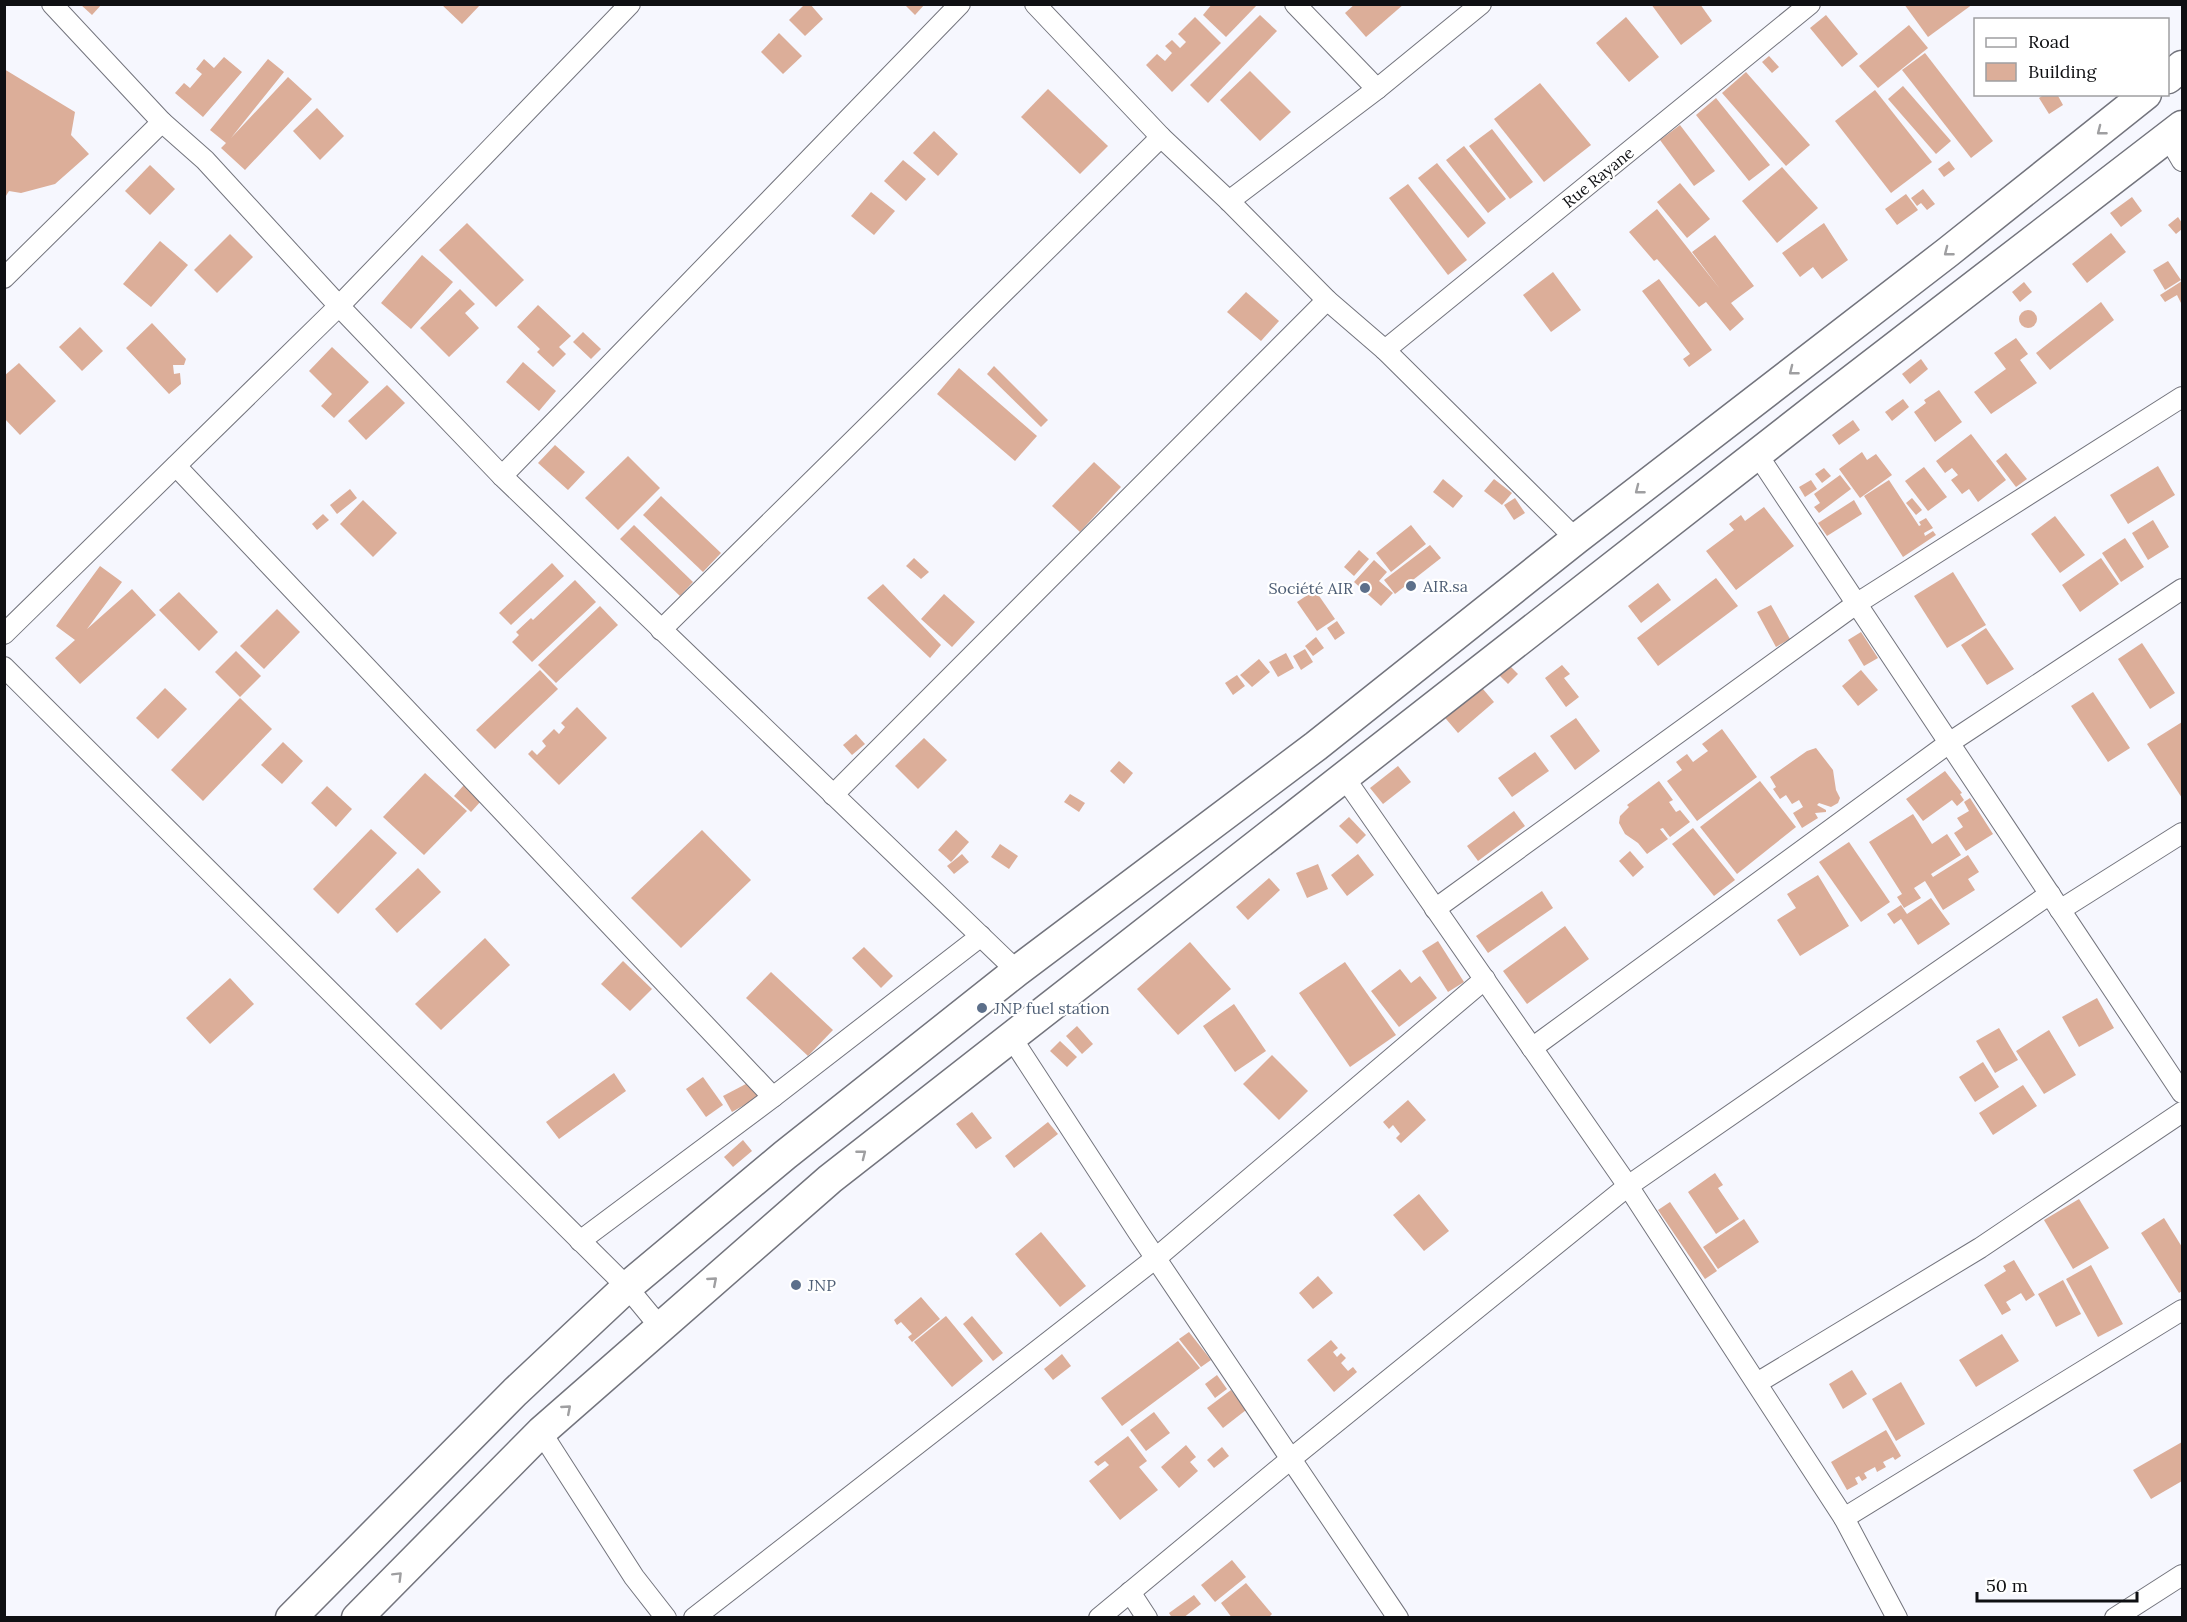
<svg xmlns="http://www.w3.org/2000/svg" width="2187" height="1622" viewBox="0 0 2187 1622" font-family="Lora,serif">
<style>
.building{fill:#dcae99}
.lines{fill:none;stroke-linecap:round;stroke-linejoin:round}
.street-casing{stroke:#73747d;stroke-width:22}
.primary-casing{stroke:#73747d;stroke-width:33}
.street{stroke:#fff;stroke-width:20}
.primary{stroke:#fff;stroke-width:30}
.oneway{stroke:#9f9fa1}
.service-dot{fill:#5c6f8a;stroke:#fff;stroke-width:2}
.labels{text-anchor:middle;stroke-width:4.5;stroke-linejoin:round;paint-order:stroke}
.street-label{font-size:16px;fill:#0f1013;stroke:#fff}
.service-label{font-size:16px;fill:#4e5e75;stroke:#fff;text-anchor:start}
</style>
<rect width="100%" height="100%" fill="#f6f7fe"/>
<!-- building -->
<g class="building">
<path d="M80,4H102L92,15Z"/>
<path d="M441,4H481L462,24Z"/>
<path d="M805,4H810L823,19L805,36L789,20Z"/>
<path d="M904,4H925L915,15Z"/>
<path d="M1212,4H1258L1226,37L1203,15Z"/>
<path d="M1355,4H1404L1366,37L1345,13Z"/>
<path d="M1651,4H1700L1712,21L1681,45Z"/>
<path d="M1904,4H1973L1928,37Z"/>
<path d="M1260,15L1277,31L1208,103L1190,85Z"/>
<path d="M1826,15L1858,54L1842,67L1810,28Z"/>
<path d="M1195,17L1221,43L1172,92L1146,65L1157,54L1165,61L1172,53L1165,46L1172,40L1180,48L1186,42L1178,34Z"/>
<path d="M1626,17L1659,57L1629,82L1596,43Z"/>
<path d="M1909,25L1928,48L1878,88L1859,66Z"/>
<path d="M779,33L802,56L783,74L761,52Z"/>
<path d="M1925,53L1993,141L1971,158L1902,70Z"/>
<path d="M1769,56L1779,67L1772,73L1762,62Z"/>
<path d="M224,57L242,72L203,117L175,93L184,83L190,88L202,74L196,69L204,59L214,68Z"/>
<path d="M268,59L284,72L231,138L288,77L312,99L245,170L221,148L226,143L210,130Z"/>
<path d="M4,69L75,112L71,135L89,154L55,184L21,193L9,191L4,199Z"/>
<path d="M1250,71L1291,112L1260,141L1220,100Z"/>
<path d="M1746,72L1810,145L1786,166L1722,93Z"/>
<path d="M1540,83L1591,145L1544,182L1494,119Z"/>
<path d="M1903,86L1951,141L1936,154L1888,99Z"/>
<path d="M1048,89L1108,146L1080,174L1021,117Z"/>
<path d="M1875,90L1932,162L1891,193L1835,121Z"/>
<path d="M2045,94H2057L2063,105L2049,114L2039,98Z"/>
<path d="M1716,98L1770,165L1749,181L1696,115Z"/>
<path d="M317,108L344,136L320,160L293,131Z"/>
<path d="M1680,125L1715,171L1694,186L1660,140Z"/>
<path d="M1492,129L1533,182L1510,199L1469,146Z"/>
<path d="M934,131L958,154L938,176L913,153Z"/>
<path d="M1464,146L1506,199L1488,213L1446,160Z"/>
<path d="M903,160L926,179L906,201L884,181Z"/>
<path d="M1949,161L1955,169L1944,177L1938,169Z"/>
<path d="M1437,163L1486,223L1468,238L1418,178Z"/>
<path d="M150,165L175,189L150,215L125,191Z"/>
<path d="M1782,167L1818,208L1777,243L1742,201Z"/>
<path d="M1680,183L1710,219L1687,238L1657,202Z"/>
<path d="M1408,184L1467,260L1448,275L1389,198Z"/>
<path d="M1923,189L1935,204L1927,210L1921,203L1917,206L1911,198Z"/>
<path d="M871,192L895,211L874,235L851,216Z"/>
<path d="M1906,194L1918,210L1897,225L1885,209Z"/>
<path d="M2132,197L2142,211L2121,227L2110,213Z"/>
<path d="M1657,209L1720,289L1692,252L1715,235L1754,286L1731,303L1744,319L1730,331L1706,302L1699,307L1657,259L1654,261L1629,232Z"/>
<path d="M2178,217L2182,223V229L2176,234L2168,225Z"/>
<path d="M467,223L524,280L496,307L439,250Z"/>
<path d="M1824,223L1848,260L1822,279L1813,267L1800,277L1782,253Z"/>
<path d="M2111,233L2126,252L2087,283L2072,264Z"/>
<path d="M230,234L253,257L217,293L194,270Z"/>
<path d="M160,241L188,265L151,307L123,284Z"/>
<path d="M422,255L453,282L411,329L381,303Z"/>
<path d="M2168,261L2181,280L2165,290L2153,270Z"/>
<path d="M1553,272L1581,310L1551,332L1523,295Z"/>
<path d="M1659,279L1712,350L1689,367L1683,359L1690,354L1642,291Z"/>
<path d="M2182,281V305L2177,295L2165,302L2160,295Z"/>
<path d="M2024,282L2032,292L2020,302L2012,292Z"/>
<path d="M460,289L475,304L465,313L479,328L449,357L420,328Z"/>
<path d="M1246,292L1279,321L1261,341L1227,312Z"/>
<path d="M2101,302L2114,320L2050,370L2036,353Z"/>
<path d="M538,305L571,336L559,347L566,354L553,367L537,352L540,349L517,327Z"/>
<circle cx="2028" cy="319" r="9"/>
<path d="M152,323L186,359L184,365H173L174,374L180,373L181,384L169,394L126,348Z"/>
<path d="M80,327L103,351L82,371L59,347Z"/>
<path d="M583,332L601,349L591,359L573,342Z"/>
<path d="M2016,338L2028,354L2020,360L2037,383L1991,414L1974,392L2006,369L1994,353Z"/>
<path d="M332,347L369,382L334,418L321,406L332,394L309,371Z"/>
<path d="M1921,359L1928,369L1910,384L1902,374Z"/>
<path d="M523,362L556,391L539,411L506,382Z"/>
<path d="M19,363L56,401L20,435L4,418V376Z"/>
<path d="M994,366L1048,420L1041,427L987,374Z"/>
<path d="M959,368L1037,436L1015,461L937,394Z"/>
<path d="M387,385L405,403L366,440L348,421Z"/>
<path d="M1939,390L1962,422L1935,442L1914,412L1926,403L1924,400Z"/>
<path d="M1903,399L1909,407L1892,421L1885,412Z"/>
<path d="M1853,420L1860,430L1839,445L1832,435Z"/>
<path d="M1971,434L2006,480L1978,502L1969,489L1962,494L1951,480L1958,475L1952,468L1945,473L1936,461Z"/>
<path d="M555,445L585,472L568,490L538,463Z"/>
<path d="M1862,452L1867,460L1876,454L1892,475L1860,498L1839,469Z"/>
<path d="M2006,453L2027,479L2016,487L1996,461Z"/>
<path d="M628,456L660,488L618,530L585,498Z"/>
<path d="M1094,462L1121,487L1080,532L1052,506Z"/>
<path d="M2158,466L2175,495L2128,524L2110,495Z"/>
<path d="M1924,467L1947,497L1928,511L1905,481Z"/>
<path d="M1824,468L1831,476L1822,483L1815,474Z"/>
<path d="M1840,475L1851,489L1819,513L1814,507L1820,503L1814,494Z"/>
<path d="M1443,479L1463,496L1453,508L1433,492Z"/>
<path d="M1494,479L1512,493L1502,505L1484,491Z"/>
<path d="M1811,480L1817,489L1805,497L1799,487Z"/>
<path d="M1889,480L1919,526L1921,525L1919,522L1926,518L1933,528L1924,533L1925,536L1933,531L1936,535L1903,557L1864,496Z"/>
<path d="M350,489L357,498L337,514L330,505Z"/>
<path d="M661,496L721,553L703,572L643,515Z"/>
<path d="M1515,498L1525,513L1514,520L1504,505Z"/>
<path d="M1912,498L1922,510L1916,515L1906,503Z"/>
<path d="M363,500L397,533L373,557L340,524Z"/>
<path d="M1854,500L1862,514L1827,536L1818,523Z"/>
<path d="M1764,507L1794,546L1736,590L1706,551L1734,530L1729,524L1741,515L1745,521Z"/>
<path d="M323,514L329,520L317,530L312,524Z"/>
<path d="M2055,516L2085,555L2060,573L2031,534Z"/>
<path d="M2153,520L2169,547L2148,560L2132,533Z"/>
<path d="M634,525L693,582L680,596L620,539Z"/>
<path d="M1411,525L1426,544L1391,572L1376,553Z"/>
<path d="M2125,538L2144,567L2121,582L2102,553Z"/>
<path d="M1430,545L1441,558L1395,594L1384,580Z"/>
<path d="M1359,550L1369,559L1354,576L1344,567Z"/>
<path d="M914,558L929,572L921,579L906,566Z"/>
<path d="M2101,558L2119,584L2080,612L2062,585Z"/>
<path d="M1374,560L1387,572L1379,581L1393,593L1381,606L1354,582Z"/>
<path d="M552,563L564,576L511,625L499,613Z"/>
<path d="M100,566L122,582L87,629L132,589L156,615L80,684L55,658L75,640L56,626Z"/>
<path d="M1953,572L1986,625L1947,648L1914,596Z"/>
<path d="M1716,578L1738,606L1658,666L1637,638Z"/>
<path d="M575,580L596,602L532,662L512,642L519,635L516,632L531,618L533,620Z"/>
<path d="M1658,583L1671,600L1641,623L1628,606Z"/>
<path d="M883,584L941,645L930,658L867,598Z"/>
<path d="M1315,590L1335,619L1317,631L1297,602Z"/>
<path d="M179,592L218,632L199,651L159,610Z"/>
<path d="M944,594L975,622L952,647L921,619Z"/>
<path d="M1771,605L1790,639L1776,647L1757,612Z"/>
<path d="M600,606L618,625L556,683L538,665Z"/>
<path d="M277,609L300,632L264,669L240,646Z"/>
<path d="M1337,621L1345,633L1335,640L1327,628Z"/>
<path d="M1986,628L2014,669L1987,685L1961,645Z"/>
<path d="M1861,632L1878,658L1864,666L1848,640Z"/>
<path d="M1316,637L1324,648L1313,656L1305,646Z"/>
<path d="M2142,643L2175,693L2150,709L2118,659Z"/>
<path d="M1305,649L1313,662L1301,670L1293,656Z"/>
<path d="M236,651L261,676L240,697L215,672Z"/>
<path d="M1286,653L1294,668L1278,677L1269,662Z"/>
<path d="M1259,659L1270,672L1252,687L1240,675Z"/>
<path d="M1504,660L1518,674L1508,684L1494,670Z"/>
<path d="M1562,665L1570,674L1564,678L1579,697L1566,707L1545,678Z"/>
<path d="M540,670L558,689L495,749L476,730Z"/>
<path d="M1861,670L1878,690L1858,706L1842,686Z"/>
<path d="M1237,675L1245,686L1233,695L1225,683Z"/>
<path d="M1477,682L1494,702L1458,733L1441,713Z"/>
<path d="M165,688L187,709L158,739L136,718Z"/>
<path d="M2093,692L2130,748L2108,762L2071,706Z"/>
<path d="M240,698L272,729L203,801L171,770Z"/>
<path d="M577,707L607,738L559,785L528,754L532,750L537,755L546,746L542,741L554,729L559,734L565,727L561,723Z"/>
<path d="M1576,718L1600,751L1575,770L1550,736Z"/>
<path d="M2182,722V798L2147,744Z"/>
<path d="M1722,729L1757,777L1697,821L1667,781L1682,770L1676,762L1687,754L1693,762L1708,751L1702,744Z"/>
<path d="M856,734L865,744L852,755L843,745Z"/>
<path d="M924,738L947,760L918,789L895,766Z"/>
<path d="M283,742L303,761L282,784L261,765Z"/>
<path d="M1816,748L1833,770L1836,790L1840,798L1838,803L1831,807L1819,803L1817,805L1826,810V812L1815,813L1818,818L1802,828L1793,813L1803,807L1799,800L1792,804L1786,795L1780,799L1773,789L1776,787L1770,777L1807,751Z"/>
<path d="M1535,752L1549,771L1512,797L1498,778Z"/>
<path d="M1119,761L1133,773L1124,784L1110,771Z"/>
<path d="M1398,766L1411,782L1383,804L1370,788Z"/>
<path d="M1945,771L1962,793L1960,794L1964,800L1957,806L1952,800L1923,821L1906,799Z"/>
<path d="M425,773L467,811L424,855L383,817Z"/>
<path d="M1659,781L1673,800L1669,802L1676,812L1680,810L1690,822L1670,837L1663,828L1660,829L1668,839L1647,854L1638,843L1625,834L1619,823L1620,816L1629,807L1627,805Z"/>
<path d="M1760,781L1796,827L1737,874L1700,827Z"/>
<path d="M464,785L481,801L471,812L454,796Z"/>
<path d="M327,786L352,809L336,827L311,803Z"/>
<path d="M1070,794L1085,803L1079,812L1064,802Z"/>
<path d="M1970,798L1993,834L1966,851L1954,833L1963,827L1957,818L1969,811L1964,802Z"/>
<path d="M1514,811L1525,826L1478,861L1467,846Z"/>
<path d="M1913,814L1932,844L1947,834L1961,855L1931,874L1933,877L1968,855L1979,872L1968,879L1975,890L1943,910L1925,881L1914,888L1921,898L1904,908L1897,897L1902,894L1869,842Z"/>
<path d="M1349,817L1366,835L1357,844L1339,826Z"/>
<path d="M1693,828L1735,880L1714,896L1672,844Z"/>
<path d="M371,829L397,853L338,914L313,889Z"/>
<path d="M702,830L751,880L681,948L631,898Z"/>
<path d="M956,830L969,842L951,862L938,850Z"/>
<path d="M1849,842L1890,902L1861,922L1819,862Z"/>
<path d="M1000,844L1018,856L1009,869L991,857Z"/>
<path d="M1630,851L1644,867L1633,877L1619,861Z"/>
<path d="M962,854L969,862L954,874L947,866Z"/>
<path d="M1358,854L1374,875L1347,896L1331,875Z"/>
<path d="M1318,864L1328,889L1307,898L1296,873Z"/>
<path d="M418,868L441,892L397,933L375,909Z"/>
<path d="M1818,875L1849,926L1800,956L1777,920L1796,908L1787,894Z"/>
<path d="M1269,878L1280,890L1248,920L1236,907Z"/>
<path d="M1542,891L1553,908L1488,953L1476,936Z"/>
<path d="M1931,898L1950,924L1918,945L1901,919L1894,924L1887,914L1901,905L1907,914Z"/>
<path d="M1565,926L1589,959L1527,1004L1503,971Z"/>
<path d="M485,938L510,965L441,1030L415,1004Z"/>
<path d="M1438,941L1464,982L1448,992L1422,951Z"/>
<path d="M1190,942L1231,989L1178,1035L1137,989Z"/>
<path d="M864,947L893,976L881,988L852,958Z"/>
<path d="M623,961L652,989L630,1011L601,984Z"/>
<path d="M1345,962L1396,1035L1350,1067L1299,993Z"/>
<path d="M1400,969L1411,983L1420,976L1437,998L1399,1027L1371,991Z"/>
<path d="M771,972L833,1030L808,1056L746,998Z"/>
<path d="M230,978L254,1004L210,1044L186,1018Z"/>
<path d="M2097,998L2114,1028L2079,1047L2062,1017Z"/>
<path d="M1234,1004L1266,1051L1235,1072L1203,1026Z"/>
<path d="M1077,1026L1093,1044L1082,1054L1066,1036Z"/>
<path d="M1999,1028L2018,1060L1995,1073L1976,1041Z"/>
<path d="M2049,1030L2076,1075L2044,1094L2016,1051Z"/>
<path d="M1060,1041L1077,1057L1067,1067L1050,1051Z"/>
<path d="M1272,1055L1308,1091L1279,1120L1243,1084Z"/>
<path d="M1983,1062L1999,1087L1975,1102L1959,1077Z"/>
<path d="M614,1073L626,1091L559,1139L546,1122Z"/>
<path d="M763,1075L771,1090L732,1112L723,1096Z"/>
<path d="M703,1077L723,1105L706,1117L686,1089Z"/>
<path d="M2023,1085L2037,1106L1993,1135L1979,1113Z"/>
<path d="M1408,1100L1426,1120L1401,1143L1396,1138L1400,1134L1393,1125L1389,1129L1383,1122Z"/>
<path d="M972,1112L992,1138L976,1149L956,1124Z"/>
<path d="M1048,1122L1058,1134L1014,1168L1005,1156Z"/>
<path d="M743,1140L752,1151L733,1167L724,1157Z"/>
<path d="M1715,1173L1723,1185L1718,1188L1739,1219L1716,1234L1688,1192Z"/>
<path d="M1419,1194L1449,1231L1424,1251L1393,1215Z"/>
<path d="M2079,1199L2109,1248L2073,1269L2044,1220Z"/>
<path d="M1670,1202L1717,1271L1705,1279L1658,1210Z"/>
<path d="M2164,1218L2182,1247V1291L2179,1293L2141,1233Z"/>
<path d="M1744,1219L1759,1242L1718,1269L1703,1247Z"/>
<path d="M1041,1232L1086,1286L1060,1307L1015,1254Z"/>
<path d="M2014,1260L2035,1295L2026,1301L2021,1293L2006,1302L2011,1310L2002,1315L1984,1285L2006,1271L2003,1266Z"/>
<path d="M2091,1265L2123,1324L2098,1337L2066,1279Z"/>
<path d="M1318,1276L1333,1293L1313,1309L1299,1293Z"/>
<path d="M2063,1280L2081,1314L2056,1327L2038,1294Z"/>
<path d="M921,1297L940,1319L912,1342L908,1337L912,1334L901,1322L897,1325L894,1320Z"/>
<path d="M946,1316L983,1361L952,1387L914,1342Z"/>
<path d="M972,1316L1003,1353L993,1361L963,1324Z"/>
<path d="M1189,1332L1211,1360L1201,1367L1179,1339Z"/>
<path d="M2002,1334L2019,1361L1976,1387L1959,1360Z"/>
<path d="M1331,1340L1338,1348L1333,1352L1337,1357L1341,1353L1346,1358L1341,1363L1348,1371L1353,1367L1357,1372L1334,1392L1307,1360Z"/>
<path d="M1178,1341L1200,1368L1122,1426L1101,1398Z"/>
<path d="M1062,1354L1071,1366L1053,1380L1044,1369Z"/>
<path d="M1852,1370L1867,1394L1843,1409L1829,1384Z"/>
<path d="M1217,1375L1227,1389L1215,1398L1205,1384Z"/>
<path d="M1901,1382L1925,1424L1896,1441L1872,1399Z"/>
<path d="M1231,1390L1246,1410L1223,1428L1207,1408Z"/>
<path d="M1154,1412L1170,1433L1146,1451L1130,1430Z"/>
<path d="M1886,1430L1901,1456L1895,1460L1893,1457L1883,1462L1886,1467L1877,1472L1875,1467L1864,1473L1867,1478L1862,1481L1859,1476L1855,1478L1858,1484L1847,1490L1831,1462Z"/>
<path d="M1128,1436L1147,1461L1139,1467L1158,1490L1120,1520L1089,1481L1109,1465L1105,1461L1098,1466L1094,1462Z"/>
<path d="M2182,1442V1481L2151,1499L2133,1470Z"/>
<path d="M1186,1445L1196,1457L1190,1462L1198,1471L1179,1488L1161,1467Z"/>
<path d="M1222,1447L1229,1456L1214,1468L1207,1460Z"/>
<path d="M1232,1560L1246,1577L1215,1602L1201,1585Z"/>
<path d="M1246,1583L1272,1614L1268,1618H1232L1221,1603Z"/>
<path d="M1194,1595L1201,1604L1183,1618H1172L1169,1613Z"/>
</g>
<g class="lines">
<!-- street casing -->
<g class="street-casing">
<g id="street">
<path d="M52,4L162,122L205,160L339,306L502,476L1017,971"/>
<path d="M1035,4L1161,137L1229,201L1327,300L1385,350L1576,539"/>
<path d="M1295,4L1377,89"/>
<path d="M2168,137L2182,161"/>
<path d="M1229,201L1377,89L1481,4"/>
<path d="M4,278L162,122"/>
<path d="M1385,350L1810,4"/>
<path d="M1757,454L2182,1093"/>
<path d="M176,466L773,1097"/>
<path d="M502,476L960,4"/>
<path d="M661,630L1161,137"/>
<path d="M4,634L339,306L630,4"/>
<path d="M4,667L627,1287L660,1327"/>
<path d="M1344,777L1628,1186L1844,1518L1897,1618"/>
<path d="M833,795L1327,300"/>
<path d="M1435,909L1856,604L2182,397"/>
<path d="M2060,910L2182,833"/>
<path d="M1011,1037L1138,1232L1398,1618"/>
<path d="M1532,1048L1949,743L2182,589"/>
<path d="M580,1241L773,1097L981,936"/>
<path d="M1757,1383L1980,1248L2182,1112"/>
<path d="M541,1432L634,1577L666,1618"/>
<path d="M1844,1518L2182,1310"/>
<path d="M1130,1592L1147,1618"/>
<path d="M694,1618L1156,1258L1485,979"/>
<path d="M1099,1618L1292,1458L1628,1186L2050,894"/>
<path d="M2115,1618L2182,1575"/>
</g>
</g>
<!-- primary casing -->
<g class="primary-casing">
<g id="primary">
<path d="M2168,78L2182,66"/>
<path d="M291,1618L515,1392L627,1287L785,1155L1017,971L1316,746L1576,539L1948,252L2146,94"/>
<path d="M357,1618L541,1432L830,1179L1825,401L2182,126"/>
</g>
</g>
<!-- street -->
<use href="#street" class="street"/>
<!-- primary -->
<use href="#primary" class="primary"/>
</g>
<!-- one-way arrows -->
<defs><path id="oneway-chevron" d="M-2-3.5L2.5 0L-2 3.5" fill="none" stroke-width="1.6" stroke-linecap="round" stroke-linejoin="round" transform="scale(1.5)"/></defs>
<g class="oneway">
<use href="#oneway-chevron" transform="translate(2101 131) rotate(142)"/>
<use href="#oneway-chevron" transform="translate(1948 252) rotate(142)"/>
<use href="#oneway-chevron" transform="translate(1793 371) rotate(142)"/>
<use href="#oneway-chevron" transform="translate(1639 490) rotate(142)"/>
<use href="#oneway-chevron" transform="translate(862 1154) rotate(-38)"/>
<use href="#oneway-chevron" transform="translate(713 1281) rotate(-41)"/>
<use href="#oneway-chevron" transform="translate(567 1409) rotate(-41)"/>
<use href="#oneway-chevron" transform="translate(398 1576) rotate(-45)"/>
</g>
<!-- markers -->
<g class="service-dot">
<circle cx="1411" cy="586" r="6"/>
<circle cx="1365" cy="588" r="6"/>
<circle cx="982" cy="1008" r="6"/>
<circle cx="796" cy="1285" r="6"/>
</g>
<g class="labels">
<!-- street labels -->
<g class="street-label">
<text transform="translate(1598 177) rotate(-39)" y="6">Rue Rayane</text>
</g>
<!-- service labels -->
<g class="service-label">
<text x="1423" y="592">AIR.sa</text>
<text x="1353" y="594" text-anchor="end">Société AIR</text>
<text x="994" y="1014">JNP fuel station</text>
<text x="808" y="1291">JNP</text>
</g>
</g>
<!-- border -->
<rect width="2187" height="1622" fill="none" stroke="#0f1013" stroke-width="12"/>
<!-- legend -->
<rect x="1974" y="18" width="195" height="78" fill="#ffffff" stroke="#9f9fa1" stroke-width="1.5"/>
<rect x="1986" y="38" width="30" height="9" fill="#ffffff" stroke="#9f9fa1" stroke-width="1.5"/>
<text x="2028" y="48" font-size="18" fill="#0f1013">Road</text>
<rect x="1986" y="63" width="30" height="18" fill="#dcae99" stroke="#9f9fa1" stroke-width="1.5"/>
<text x="2028" y="78" font-size="18" fill="#0f1013">Building</text>
<!-- scale -->
<path d="M1977 1592v9h160v-9" fill="none" stroke="#0f1013" stroke-width="3"/>
<text x="1986" y="1592" font-size="18" fill="#0f1013" stroke="#ffffff" stroke-width="4.5" paint-order="stroke">50 m</text>
</svg>
